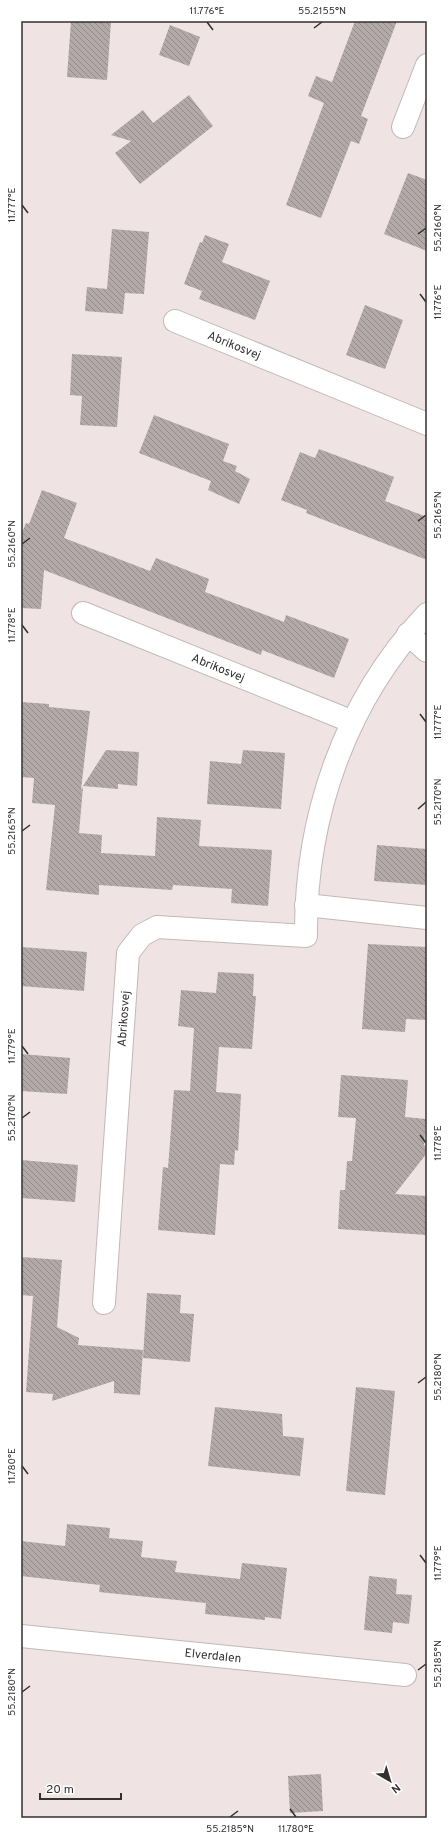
<svg xmlns="http://www.w3.org/2000/svg" width="448" height="1839" viewBox="0 0 448 1839" font-family="Overpass,sans-serif">
<style>
.building{fill:url(#building-back-hatch)}
.lines{fill:none;stroke-linecap:round;stroke-linejoin:round}
.street-casing{stroke:#c3b8b8;stroke-width:24}
.street{stroke:#fff;stroke-width:22}
.ticks{fill:none;stroke:#343030;stroke-width:1.5}
.labels{text-anchor:middle;stroke-width:3.5;stroke-linejoin:round;paint-order:stroke}
.street-label{font-size:12px;fill:#343030;stroke:#fff}
.neatline{fill:none;stroke:#343030;stroke-width:1.5}
.ticks-label{font-size:10px;text-anchor:middle;fill:#343030}
</style>
<defs>
<pattern id="building-back-hatch" width="6" height="6" patternUnits="userSpaceOnUse"><rect width="6" height="6" fill="#b4a9a9"/><path d="M-1 5l2 2M0 0l6 6M5-1l2 2" fill="none" stroke="#938a8a"/></pattern>
</defs>
<rect width="100%" height="100%" fill="#efe3e3"/>
<!-- building -->
<g class="building">
<path d="M71,21H111L107,80L67,77Z"/>
<path d="M355,21H397L361,116L368,119L359,144L351,141L321,218L286,205L324,103L308,96L316,76L332,82Z"/>
<path d="M170,25L200,37L189,66L159,55Z"/>
<path d="M189,95L213,126L140,184L115,153L131,141L111,135L143,110L153,123Z"/>
<path d="M408,173L427,180V251L384,234Z"/>
<path d="M112,229L149,232L144,294L125,293L123,314L85,311L87,287L107,289Z"/>
<path d="M205,235L229,244L222,262L270,281L255,320L199,299L202,291L184,284L200,242L202,243Z"/>
<path d="M365,305L403,320L385,369L346,355Z"/>
<path d="M72,354L122,357L117,427L80,425L82,396L70,395Z"/>
<path d="M154,415L229,444L223,461L237,466L235,471L250,479L239,504L208,490L211,481L139,453Z"/>
<path d="M319,449L394,477L385,501L427,517V560L306,513L307,510L281,500L300,452L315,458Z"/>
<path d="M42,490L77,503L64,538L150,571L156,558L209,579L205,592L284,622L286,615L349,639L334,678L262,650L261,655L44,570L41,609L21,608V535L26,523L29,524Z"/>
<path d="M21,702L49,704V707L90,711L81,790L83,787L79,833L102,835L101,853L155,856L157,817L201,820L199,846L272,850L268,906L231,903L232,889L173,885L172,890L99,885V895L46,890L55,805L32,803L34,778L21,777Z"/>
<path d="M106,750L139,752L137,786L118,784V789L83,786Z"/>
<path d="M243,750L285,753L281,809L207,804L210,761L241,764Z"/>
<path d="M377,845L427,849V885L374,881Z"/>
<path d="M368,944L427,947V1020L406,1019L405,1032L362,1029Z"/>
<path d="M21,947L87,952L84,991L21,986Z"/>
<path d="M218,972L254,974L253,996H256L252,1049L219,1047L216,1092L241,1094L238,1151L235,1150L234,1165L220,1164L215,1235L158,1230L163,1167L168,1168L174,1090L190,1091L194,1028L178,1026L181,990L216,993Z"/>
<path d="M21,1054L70,1058L67,1094L21,1091Z"/>
<path d="M341,1075L408,1080L405,1117L426,1119L424,1145L427,1148V1153L395,1194L427,1196V1235L338,1229L340,1190H345L347,1161H352L356,1118L338,1117Z"/>
<path d="M21,1160L78,1165L75,1202L21,1198Z"/>
<path d="M21,1257L62,1260L57,1327L79,1338L78,1345L143,1350L140,1395L114,1393V1381L52,1401L53,1394L26,1392L33,1296L21,1295Z"/>
<path d="M147,1293L181,1295L180,1313L194,1314L190,1362L143,1358Z"/>
<path d="M356,1387L395,1391L385,1495L346,1491Z"/>
<path d="M215,1407L282,1414L283,1436L304,1438L300,1476L208,1466Z"/>
<path d="M67,1524L110,1528L109,1538L143,1541L141,1557L177,1561L175,1572L240,1579L242,1563L287,1568L281,1619L265,1617V1620L205,1614L206,1603L99,1592L100,1585L21,1576V1541L65,1546Z"/>
<path d="M369,1576L397,1579L396,1594L412,1595L409,1624L393,1622L392,1633L364,1630Z"/>
<path d="M321,1774L323,1811L290,1813L288,1776Z"/>
</g>
<g class="lines">
<!-- street casing -->
<g class="street-casing">
<g id="street">
<path d="M403,127L427,65"/>
<path id="s1" d="M175,321L427,424"/>
<path id="s2" d="M83,613L353,722"/>
<path d="M408,634L427,651"/>
<path d="M306,905L427,918"/>
<path id="s3" d="M104,1303L128,953L142,935L157,927L306,936C305,817 345,701 427,614"/>
<path id="s4" d="M21,1636L405,1675"/>
</g>
</g>
<!-- street -->
<use href="#street" class="street"/>
</g>
<!-- ticks -->
<path class="ticks" d="M207,22L213,30M314,28L322,22M22,205L28,213M418,234L426,228M420,294L426,302M418,521L426,515M22,544L30,538M22,625L28,633M420,714L426,722M418,809L426,802M22,831L30,825M22,1046L28,1054M22,1118L30,1112M420,1135L426,1143M418,1383L426,1377M22,1466L28,1474M420,1555L426,1563M418,1670L426,1664M22,1692L30,1686M290,1809L296,1817M230,1817L238,1811"/>
<g class="labels">
<!-- street labels -->
<g class="street-label">
<text dy="4" stroke="none"><textPath href="#s1" startOffset="64">Abrikosvej</textPath></text>
<text dy="4" stroke="none"><textPath href="#s2" startOffset="146">Abrikosvej</textPath></text>
<text dy="4" stroke="none"><textPath href="#s3" startOffset="285">Abrikosvej</textPath></text>
<text dy="4" stroke="none"><textPath href="#s4" startOffset="193">Elverdalen</textPath></text>
</g>
</g>
<!-- border -->
<rect width="448" height="1839" fill="none" stroke="#ffffff" stroke-width="44"/>
<!-- north arrow -->
<g transform="translate(390 1781) rotate(142)" stroke="#ffffff" stroke-width="3" paint-order="stroke">
<path d="M0-3L7 15L0 10L-7 15Z" fill="#343030"/>
<text y="-6" font-size="11" font-weight="bold" text-anchor="middle" fill="#343030">N</text>
</g>
<!-- scale -->
<path d="M40 1793v6h81v-6" fill="none" stroke="#343030" stroke-width="2"/>
<text x="46" y="1793" font-size="12" fill="#343030" stroke="#ffffff" stroke-width="3" paint-order="stroke">20 m</text>
<rect x="22" y="22" width="404" height="1795" class="neatline"/>
<g class="ticks-label">
<text x="207" y="14">11.776°E</text>
<text x="322" y="14">55.2155°N</text>
<text transform="translate(11 205) rotate(-90)" y="4">11.777°E</text>
<text transform="translate(437 228) rotate(-90)" y="4">55.2160°N</text>
<text transform="translate(437 302) rotate(-90)" y="4">11.776°E</text>
<text transform="translate(437 515) rotate(-90)" y="4">55.2165°N</text>
<text transform="translate(11 544) rotate(-90)" y="4">55.2160°N</text>
<text transform="translate(11 625) rotate(-90)" y="4">11.778°E</text>
<text transform="translate(437 722) rotate(-90)" y="4">11.777°E</text>
<text transform="translate(437 802) rotate(-90)" y="4">55.2170°N</text>
<text transform="translate(11 831) rotate(-90)" y="4">55.2165°N</text>
<text transform="translate(11 1046) rotate(-90)" y="4">11.779°E</text>
<text transform="translate(11 1118) rotate(-90)" y="4">55.2170°N</text>
<text transform="translate(437 1143) rotate(-90)" y="4">11.778°E</text>
<text transform="translate(437 1377) rotate(-90)" y="4">55.2180°N</text>
<text transform="translate(11 1466) rotate(-90)" y="4">11.780°E</text>
<text transform="translate(437 1563) rotate(-90)" y="4">11.779°E</text>
<text transform="translate(437 1664) rotate(-90)" y="4">55.2185°N</text>
<text transform="translate(11 1692) rotate(-90)" y="4">55.2180°N</text>
<text x="230" y="1832">55.2185°N</text>
<text x="296" y="1832">11.780°E</text>
</g>
</svg>
